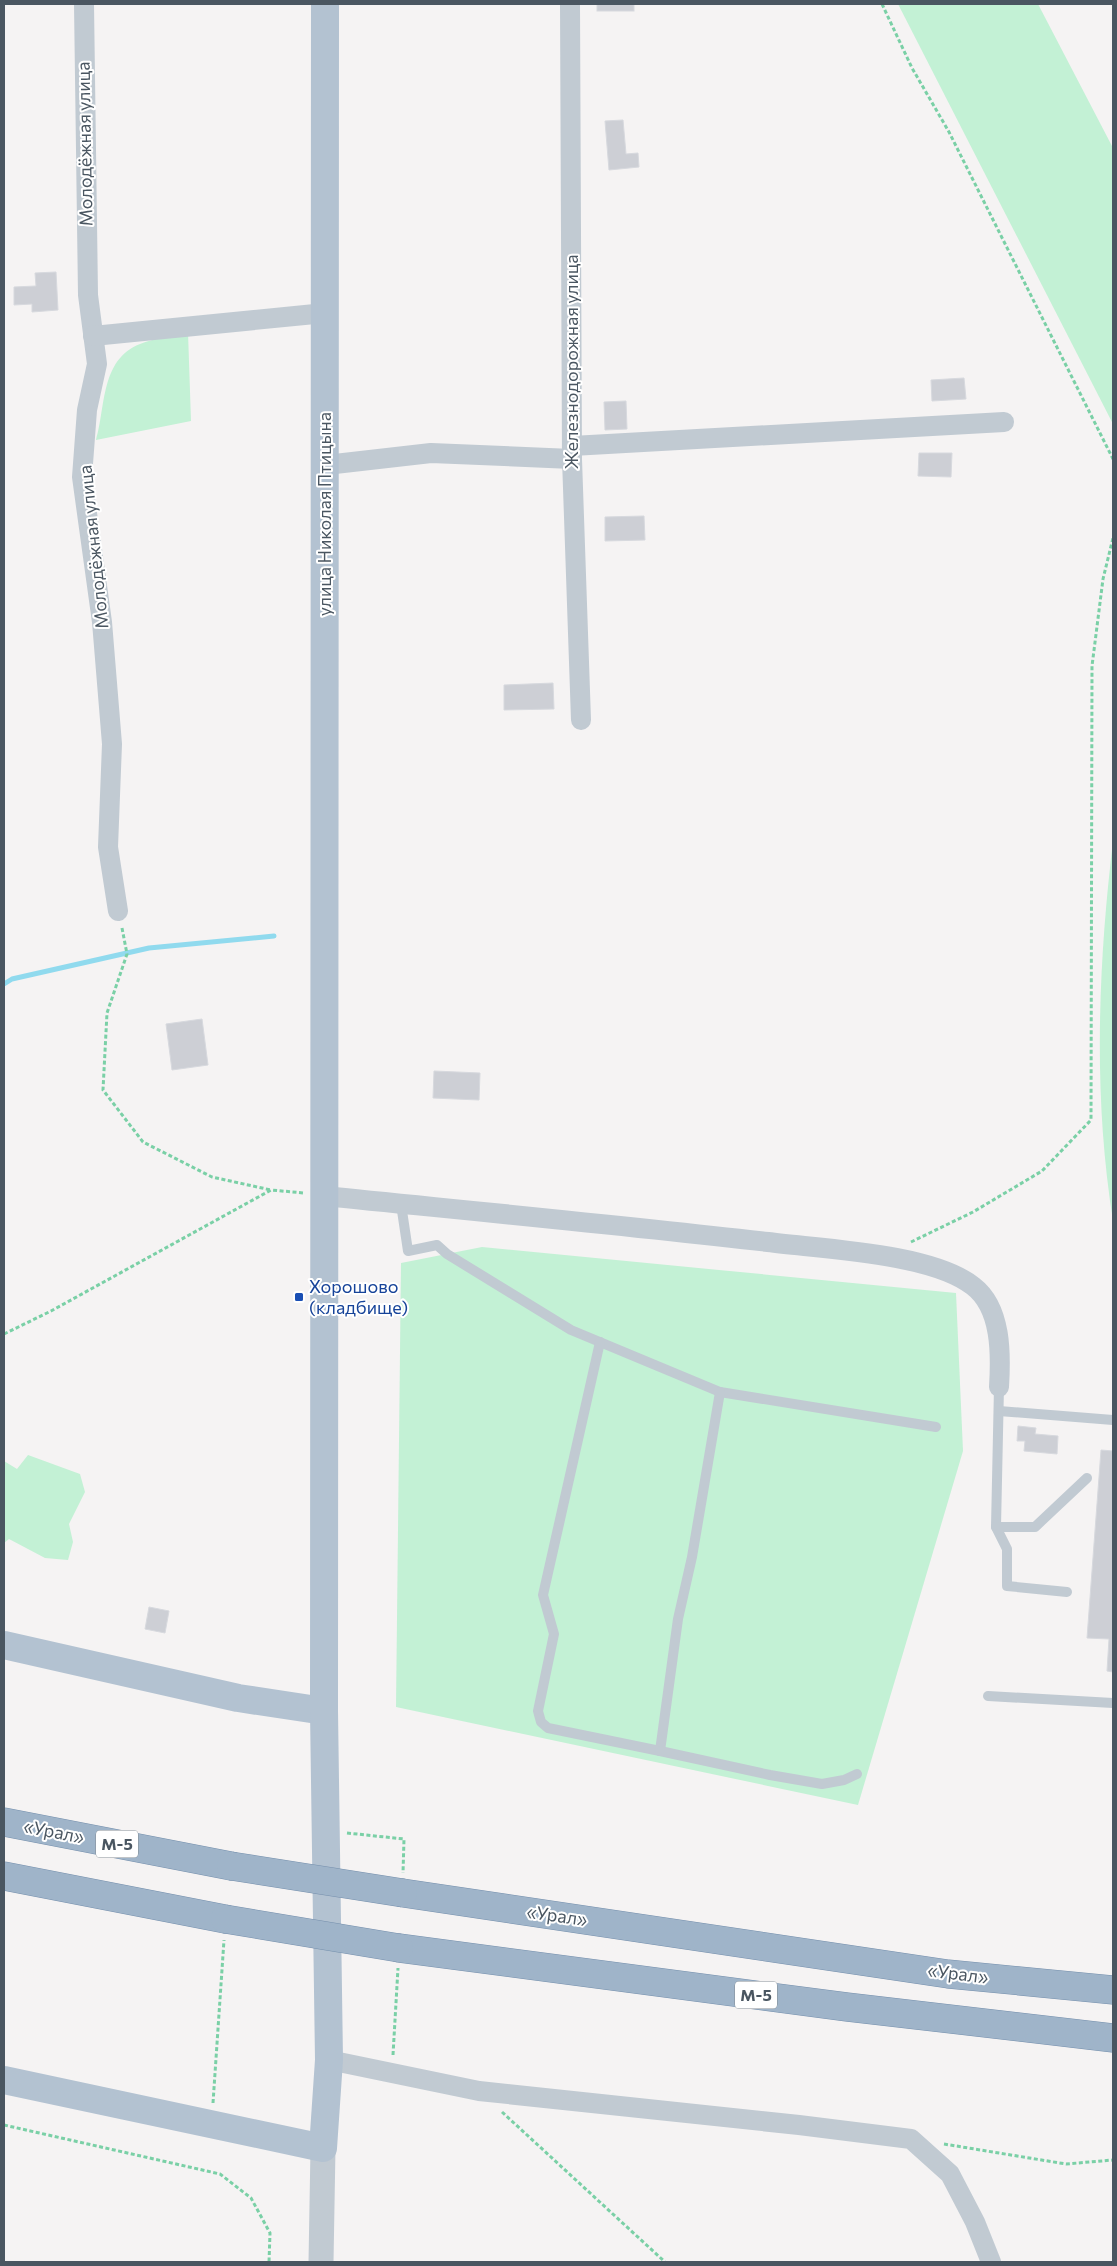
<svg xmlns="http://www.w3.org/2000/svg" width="1117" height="2266" viewBox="0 0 1117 2266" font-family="Commissioner,sans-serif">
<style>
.green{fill:#c3f1d5}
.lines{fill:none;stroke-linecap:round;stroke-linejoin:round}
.stream{stroke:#90daee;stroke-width:5}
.building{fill:#cdcfd5;stroke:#d7d9de}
.trunk-casing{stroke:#7690ad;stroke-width:29}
.path{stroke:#7ad0a6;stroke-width:3;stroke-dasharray:4 2.5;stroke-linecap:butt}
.service{stroke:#c1cad2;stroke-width:10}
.minor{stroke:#c1cad2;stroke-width:20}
.tertiary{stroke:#c1cad2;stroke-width:25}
.primary{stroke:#b3c2d1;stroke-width:28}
.trunk{stroke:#9fb4c9;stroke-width:28}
.trunk-bridge-casing{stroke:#7690ad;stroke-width:29;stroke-linecap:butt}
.trunk-bridge{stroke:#9fb4c9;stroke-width:28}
.transit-dot{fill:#1a4fb4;stroke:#fff;stroke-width:2}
.labels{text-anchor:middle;stroke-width:4;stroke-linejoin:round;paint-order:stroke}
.shield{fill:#fff;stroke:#808990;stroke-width:1}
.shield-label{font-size:16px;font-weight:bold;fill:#4a5661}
.street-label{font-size:18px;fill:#4a5661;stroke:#fff}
.transit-label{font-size:18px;fill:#164399;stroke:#fff;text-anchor:start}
</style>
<rect width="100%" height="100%" fill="#f5f3f3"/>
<!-- green -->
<g class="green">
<path d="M898,4H1038L1113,148V424Z"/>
<path d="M188,332L191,421L96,440C106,407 100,360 140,344C154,338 173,336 188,332Z"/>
<path d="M1113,841V1221C1093,1096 1098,966 1113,841Z"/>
<path d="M482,1247L956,1293L963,1451L858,1805L396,1707L401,1263Z"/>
<path d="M28,1455L80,1474L85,1492L69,1524L73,1542L68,1560L45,1558L9,1539L4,1543V1461L17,1469Z"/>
</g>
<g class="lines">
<!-- stream -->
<path class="stream" d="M4,984L12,979L149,948L274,936"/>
</g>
<!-- building -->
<g class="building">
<rect x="597" y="4" width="37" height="7"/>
<path d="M623,120L626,154L638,153L639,167L609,170L605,121Z"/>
<path d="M56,272L58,310L32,312V304L14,305V287L36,286L35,273Z"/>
<path d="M964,378L966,399L932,401L931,380Z"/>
<path d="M626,401L627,429L605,430L604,402Z"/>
<path d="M919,453H952L951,477L918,476Z"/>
<path d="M644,516L645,540L605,541V517Z"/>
<path d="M553,683L554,709L504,710V685Z"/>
<path d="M202,1019L208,1065L172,1070L166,1024Z"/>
<path d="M434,1071L480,1073L479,1100L433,1098Z"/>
<path d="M1018,1426L1036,1428L1035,1434L1058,1436L1057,1454L1024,1451L1025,1441H1017Z"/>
<path d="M1101,1450L1113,1451V1672L1107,1671L1109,1639L1087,1638Z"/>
<path d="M149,1607L169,1611L165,1633L145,1629Z"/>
</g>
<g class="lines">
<!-- trunk casing -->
<g class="trunk-casing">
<g id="trunk">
<path d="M4,1822L231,1866"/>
<path d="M4,1876L225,1919"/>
<path d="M403,1893L948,1974L1113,1990"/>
<path d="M399,1948L847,2007L1113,2038"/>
</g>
</g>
<!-- path -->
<g class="path">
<path d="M882,4L912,68L949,132L1113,459"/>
<path d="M122,928L127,954L107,1013L103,1090L143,1142L212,1177L271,1190"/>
<path d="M911,1242L973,1212L1042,1171L1091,1120L1092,666L1103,579L1113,538"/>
<path d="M4,1334L51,1311L271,1190L304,1193"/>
<path d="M347,1833L404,1839L403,1873"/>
<path d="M393,2055L398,1968"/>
<path d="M213,2103L224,1940"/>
<path d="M502,2112L665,2262"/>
<path d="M4,2125L220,2174L251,2198L270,2233L269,2262"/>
<path d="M944,2144L1066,2164L1113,2160"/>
</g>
<!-- service -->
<g class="service">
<path d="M401,1204L408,1251L437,1245L447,1254L571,1330L720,1392L936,1427"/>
<path d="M600,1342L543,1595L554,1634L538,1711L541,1722L548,1728L660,1751L678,1619L692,1557L720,1392"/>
<path d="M999,1387L996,1527H1035L1087,1478"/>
<path d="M999,1411L1113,1420"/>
<path d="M996,1527L1007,1549V1586L1067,1592"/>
<path d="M988,1696L1113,1703"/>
<path d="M660,1751L770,1775L822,1784L844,1780L857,1774"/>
</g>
<!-- minor -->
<g class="minor">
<path d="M84,4L88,295L97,364L87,410L82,477L102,622L112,744L108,847L118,911"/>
<path d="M570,4L572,459L581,720"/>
<path d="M93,336L325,313"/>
<path d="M572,446L1004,422"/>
<path d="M326,465L431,453L572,459"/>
<path d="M324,1196C472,1211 620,1225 768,1242C822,1249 931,1253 973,1286C1002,1308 1001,1355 999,1387"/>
<path d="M329,2060L479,2091L799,2125L911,2139L950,2174L975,2222L991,2262"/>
</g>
<!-- tertiary -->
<path class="tertiary" d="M321,2262L323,2148"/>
<!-- primary -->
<g class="primary">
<path d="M4,1645L238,1698L324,1711"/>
<path d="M4,2080L323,2148L329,2060L324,1711L325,4"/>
</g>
<!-- trunk -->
<use href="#trunk" class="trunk"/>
<!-- trunk-bridge casing -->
<g class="trunk-bridge-casing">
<g id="trunk-bridge">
<path d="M231,1866L403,1893"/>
<path d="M225,1919L399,1948"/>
</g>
</g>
<!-- trunk-bridge -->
<use href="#trunk-bridge" class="trunk-bridge"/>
</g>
<!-- markers -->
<rect class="transit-dot" x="294" y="1292" width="10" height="10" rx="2.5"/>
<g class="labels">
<!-- shield labels -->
<g class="shield">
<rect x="96" y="1830.5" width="42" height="27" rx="4"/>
<rect x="735" y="1981.5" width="42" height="27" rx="4"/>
</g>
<g class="shield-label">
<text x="117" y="1850">М-5</text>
<text x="756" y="2001">М-5</text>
</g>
<!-- street labels -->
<g class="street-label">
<text transform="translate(85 144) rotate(-91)" y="6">Молодёжная улица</text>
<text transform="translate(572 362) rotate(-90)" y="6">Железнодорожная улица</text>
<text transform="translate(325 514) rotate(-90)" y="6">улица Николая Птицына</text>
<text transform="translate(94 547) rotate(-96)" y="6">Молодёжная улица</text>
<text transform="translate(54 1832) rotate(11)" y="6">«Урал»</text>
<text transform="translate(557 1916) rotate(8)" y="6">«Урал»</text>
<text transform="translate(958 1974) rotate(7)" y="6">«Урал»</text>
</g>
<!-- transit labels -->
<g class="transit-label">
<text x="309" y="1293">Хорошово<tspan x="309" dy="21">(кладбище)</tspan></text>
</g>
</g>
<!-- border -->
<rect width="1117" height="2266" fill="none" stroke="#4a5661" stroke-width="10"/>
</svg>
